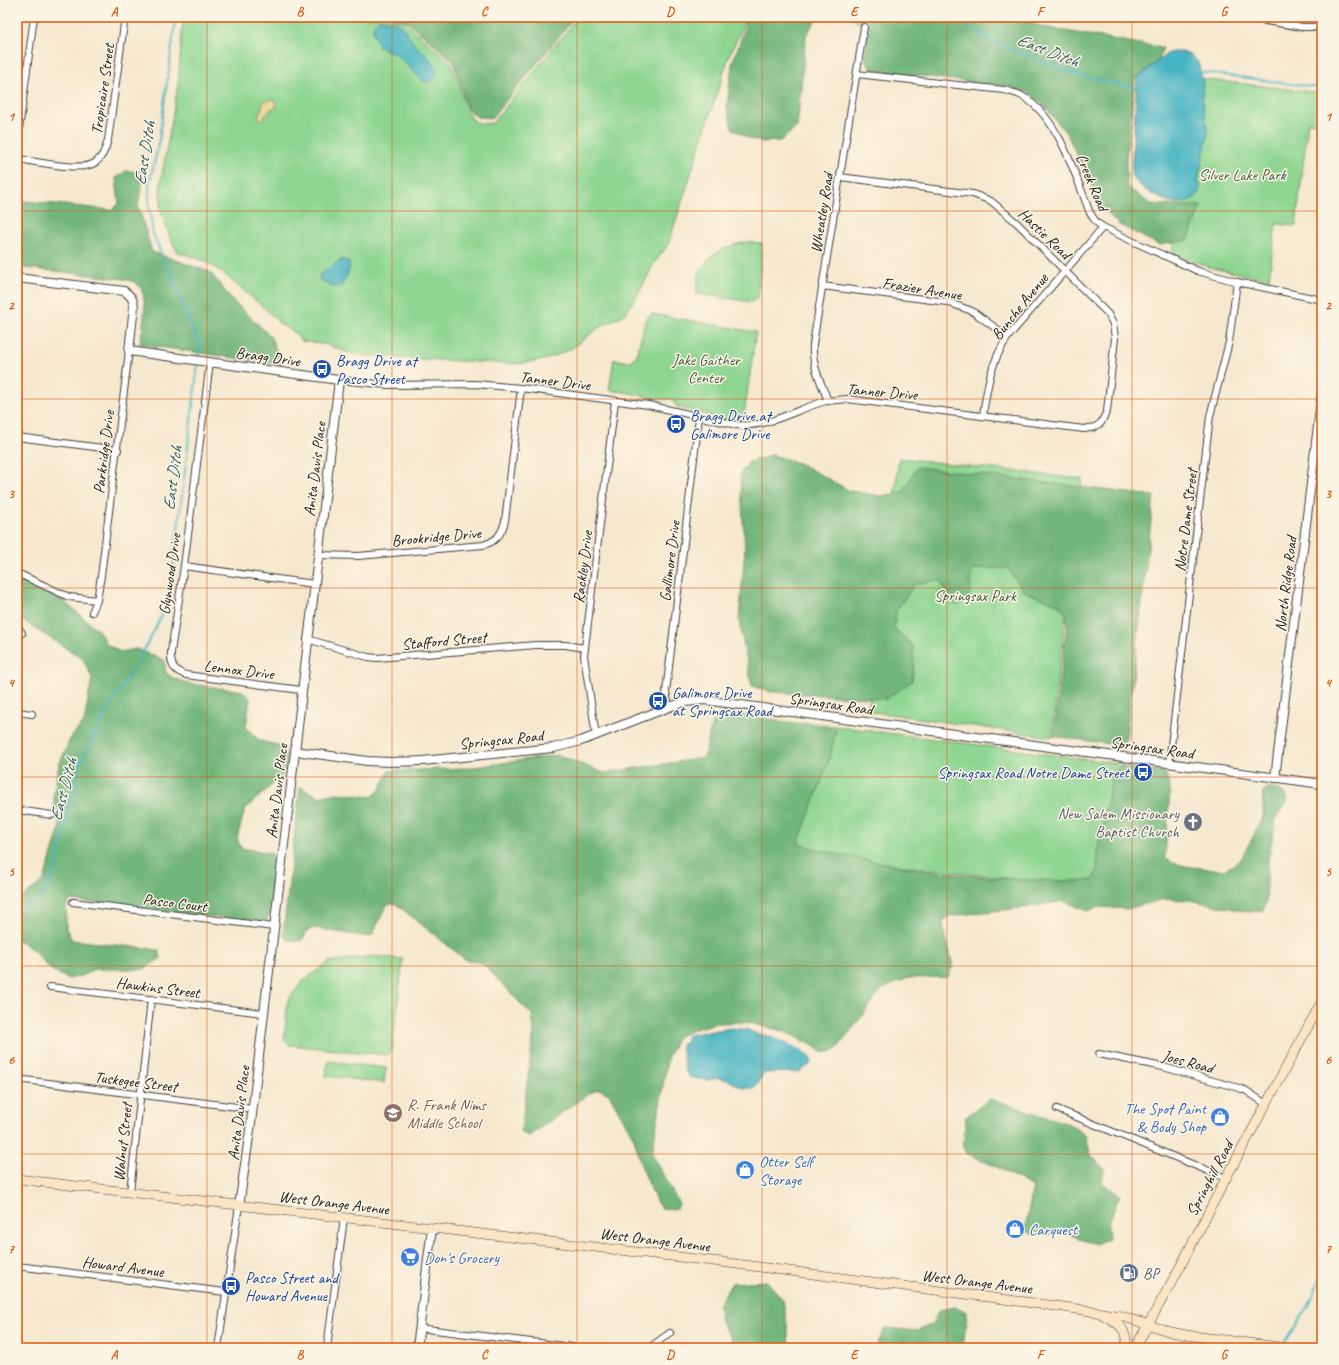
<svg xmlns="http://www.w3.org/2000/svg" width="1339" height="1365" viewBox="0 0 1339 1365" font-family="Caveat,sans-serif">
<style>
.green{fill:#8dd591;stroke:#547856}
.forest{fill:#72b67b;stroke:#47694c}
.sand{fill:#eeda9e;stroke:#857b5d}
.water{fill:#47b4c3;stroke:#326870}
.lines{fill:none;stroke-linecap:round;stroke-linejoin:round}
.stream{stroke:#47b4c3;stroke-width:2}
.minor-casing{stroke:#3d3b37;stroke-width:8}
.tertiary-casing{stroke:#3d3b37;stroke-width:10}
.secondary-casing{stroke:#3d3b37;stroke-width:10}
.minor{stroke:#fff;stroke-width:6}
.tertiary{stroke:#fff;stroke-width:8}
.secondary{stroke:#fce5c4;stroke-width:9}
.grid{fill:none;stroke:#de560d;stroke-width:1;stroke-opacity:0.55}
.labels{text-anchor:middle;stroke-width:3;stroke-linejoin:round;paint-order:stroke}
.street-label{font-size:16px;fill:#1c1c1c;stroke:#fcf5e5}
.park-label{font-size:16px;fill:#445d45;stroke:#fcf5e5}
.transit-label{font-size:16px;fill:#164399;stroke:#fcf5e5;text-anchor:start}
.worship-label{font-size:16px;fill:#5b616d;stroke:#fcf5e5;text-anchor:end}
.education-label{font-size:16px;fill:#785e54;stroke:#fcf5e5;text-anchor:start}
.shop-label{font-size:16px;fill:#366cbe;stroke:#fcf5e5;text-anchor:start}
.service-label{font-size:16px;fill:#4e5e75;stroke:#fcf5e5;text-anchor:start}
.water-label{font-size:17px;font-style:italic;fill:#2d595f;stroke:#fcf5e5}
.neatline{fill:none;stroke:#de560d;stroke-width:1.5}
.grid-label{font-size:13px;text-anchor:middle;font-weight:bold;fill:#de560d}
</style>
<rect width="100%" height="100%" fill="#fcf5e5"/>
<filter id="ink" filterUnits="userSpaceOnUse"><feTurbulence type="fractalNoise" baseFrequency=".025" numOctaves="2"/><feDisplacementMap in="SourceGraphic" scale="8" xChannelSelector="R" yChannelSelector="G"/><feConvolveMatrix kernelMatrix="1 2 1 2 8 2 1 2 1" color-interpolation-filters="sRGB"/></filter>
<filter id="wash" filterUnits="userSpaceOnUse"><feTurbulence type="fractalNoise" baseFrequency=".012" numOctaves="4" result="noise"/><feDisplacementMap in="SourceGraphic" scale="16" xChannelSelector="R" yChannelSelector="G"/><feGaussianBlur stdDeviation="0.9" result="paint"/><feColorMatrix in="noise" values="0 0 0 0 0 0 0 0 0 0 0 0 0 0 0 0 0 1.4 0 .05"/><feComposite in="paint" operator="in"/></filter>
<g filter="url(#wash)">
<rect width="100%" height="100%" fill="#f6e8cf"/>
<!-- green -->
<g class="green">
<path d="M183,17H389L407,24L451,63L468,113L474,121L483,124L493,123L578,17H746L743,27L729,56L668,245L654,263L640,291L625,314L598,328L571,349L544,360L515,364L367,356L346,352L329,345L301,341L294,332L280,324L262,306L223,273L205,261L178,252L170,238L161,211L160,186L178,85Z"/>
<path d="M1193,78L1322,93V124L1308,122L1296,226L1276,224L1269,279L1212,268L1172,254Z"/>
<path d="M748,242L762,243L758,297L752,302L697,294C697,288 697,283 698,278C704,255 727,245 748,242Z"/>
<path d="M652,314L756,332L743,422L726,420L677,407L672,399H656L631,393L609,390L614,359L629,362L637,355L646,318Z"/>
<path d="M899,458L1082,479L1051,737L868,711Z"/>
<path d="M804,722L1123,764L1107,890L786,852Z"/>
<path d="M373,956L403,959L392,1051L387,1055L289,1045L284,1039L288,1000L304,980L329,962Z"/>
<path d="M328,1061L386,1068L384,1083L326,1076Z"/>
</g>
<!-- forest -->
<g class="forest">
<path d="M393,17H575L492,118L477,117L468,109L453,61L408,22Z"/>
<path d="M747,17H818L806,35L797,127L780,141L761,142L746,137L732,128L727,107L732,64L745,28Z"/>
<path d="M851,17H1014L1043,27L1163,48L1158,61L1135,78L1126,159L1127,187L1150,204L1186,206H1201L1188,240L1159,245L1118,224L1102,207L1067,134L1043,104L1028,92L1004,86L872,70L865,60L868,29Z"/>
<path d="M126,171L144,172L138,205L152,252L210,272L231,299L270,336L283,365L140,344C142,328 151,293 136,283C133,281 127,280 124,279L17,267V200L112,210L119,204L116,178Z"/>
<path d="M773,455L801,464L850,491L881,496L903,492L917,467L1154,496L1125,746L1053,736L1067,625V615L1058,604L1023,591L1008,568L974,569L970,578L971,590L967,599L958,605L948,600L944,587L940,580L915,584L896,611L894,628L913,646L914,665L912,681L886,699L771,692L752,686L739,621L745,549L740,474L749,462Z"/>
<path d="M17,580L62,600L98,630L107,644L120,652L137,649L164,660L166,673L175,679L190,684L243,691L250,698L246,728L260,741L282,746L288,759L284,774L245,809L237,838L241,848L271,853L276,860L269,915L266,921L261,922L70,900L66,907V929L72,940L159,950L161,958L144,969H94L82,976L68,979L50,969L36,953L22,942L17,940V902L44,880L60,827L54,806V792L59,765L70,739L84,722L92,678L83,659L17,617Z"/>
<path d="M722,712L836,729L830,758L798,844C872,864 954,877 1031,880C1052,880 1072,882 1092,880L1097,871L1098,848L1113,773L1119,767L1159,771L1166,775L1170,787L1165,858L1173,863L1190,867L1224,870L1240,861L1263,818C1264,808 1262,800 1263,791L1269,787C1276,789 1284,791 1288,798L1286,804L1276,818L1268,860L1266,902L1263,910L1248,912L1190,900L1163,899L1127,909L1100,907L1088,911L1064,901L1029,907L950,916L942,921L953,966L948,977L908,978L882,989L838,1048L830,1052H821L811,1044L783,1031L746,1022L716,1023L695,1029L679,1036L668,1056L652,1154L679,1204L677,1209L661,1208L657,1203L641,1165L634,1138L609,1094L599,1089L588,1094L529,1136L521,1132L534,1030L532,1015L482,963L466,960L396,904H390L386,906L373,934L369,937L314,928L306,931L304,938L300,941L287,940L283,935L300,787L319,797L336,793L372,797L380,790L389,771L467,768L558,755L604,773L704,758L712,723Z"/>
<path d="M990,1099L1069,1124L1085,1135L1091,1155L1104,1169L1102,1183L1120,1195L1108,1224L1109,1238L1096,1244L1063,1232L1049,1234H1031L1025,1229L1033,1187L997,1167L966,1153L963,1142L966,1117Z"/>
<path d="M767,1281L783,1300L788,1331L789,1348H733L732,1341L721,1321L718,1305L732,1283Z"/>
<path d="M956,1307L967,1312L963,1348H876L885,1328L918,1331L932,1324L939,1310Z"/>
</g>
<!-- sand -->
<path class="sand" d="M274,99L276,102V107L271,109L262,120L258,118C260,112 262,109 263,102Z"/>
<!-- water -->
<g class="water">
<path d="M379,19C387,20 397,22 403,27C407,31 408,36 411,40C417,48 443,66 435,77C432,81 427,82 424,82L396,54L379,47C377,43 377,40 375,37C372,28 372,25 379,19Z"/>
<path d="M1180,51L1192,56L1198,62L1203,83L1202,96L1208,134L1198,180L1200,186L1199,194C1179,214 1144,194 1131,175L1137,78L1168,53Z"/>
<path d="M341,260C358,258 345,280 341,286L334,287L320,280L319,276L320,274Z"/>
<path d="M731,1028L748,1030L757,1034L764,1035L788,1044L804,1052L811,1059V1064L799,1072L764,1073L758,1084L753,1088H743L728,1080L718,1078L707,1080L689,1077L685,1070L681,1044L686,1043L688,1035Z"/>
</g>
<g class="lines">
<!-- stream -->
<g class="stream">
<path d="M176,17L158,148L149,183V206L153,234L200,346L198,359"/>
<path d="M959,17L972,29L1010,49L1081,76L1136,88"/>
<path d="M1201,72L1322,88"/>
<path d="M17,912L42,897L55,872L79,765L108,709L140,658L165,609L170,593L198,364"/>
<path d="M1286,1341L1308,1307L1322,1274"/>
</g>
</g>
</g>
<g filter="url(#ink)">
<g class="lines">
<!-- minor casing -->
<g class="minor-casing">
<g id="minor">
<path d="M1242,17L1302,27H1322"/>
<path d="M856,74L1004,90C1011,92 1018,93 1024,97C1060,120 1075,175 1090,213L1096,222L1103,227L1130,240L1198,271L1237,282L1322,300"/>
<path d="M17,145L34,17"/>
<path d="M17,159C35,161 82,173 96,162C103,157 106,148 108,140L125,17"/>
<path d="M822,286L947,302L972,311L1008,337"/>
<path d="M210,362L184,566L171,652C170,665 174,671 186,675L301,690"/>
<path d="M339,380L388,385L475,384L521,388L648,405L737,425C769,428 796,409 826,401C833,400 840,400 847,399L1084,429L1095,427L1101,423L1107,411L1115,338L1113,324L1108,314L1017,223L991,201L973,194L840,177"/>
<path d="M828,401C821,382 811,364 813,344L864,27"/>
<path d="M983,415C987,387 991,361 1008,337L1103,227"/>
<path d="M17,437L118,450"/>
<path d="M318,555L358,556L483,545C496,542 502,534 505,521L521,388"/>
<path d="M184,566L314,584"/>
<path d="M17,573L69,597L97,600"/>
<path d="M92,612L97,600L101,576L129,351"/>
<path d="M17,625L22,633"/>
<path d="M307,639L368,657L377,658L536,645H565L585,648"/>
<path d="M669,707L666,692L699,417"/>
<path d="M17,712L32,714"/>
<path d="M596,736L584,656L615,401"/>
<path d="M1169,763L1210,416L1229,342L1237,282"/>
<path d="M17,810L52,815"/>
<path d="M73,902L274,927"/>
<path d="M50,987L263,1013"/>
<path d="M1099,1054L1163,1067L1235,1087L1245,1090L1266,1104"/>
<path d="M17,1079L253,1109"/>
<path d="M1057,1109L1226,1178"/>
<path d="M130,1192L151,999"/>
<path d="M17,1266L225,1292"/>
<path d="M419,1328L580,1348"/>
<path d="M218,1348L239,1206"/>
<path d="M327,1348L344,1218"/>
<path d="M649,1348L670,1333"/>
</g>
</g>
<!-- tertiary casing -->
<g class="tertiary-casing">
<g id="tertiary">
<path d="M17,278L124,291C130,295 133,298 134,306L129,351L339,380L251,1123L239,1206"/>
<path d="M295,751L367,761L390,762L422,761L553,748L581,741L669,707L685,702L704,700L1322,784"/>
<path d="M1275,778L1322,393"/>
<path d="M417,1348L432,1228"/>
</g>
</g>
<!-- secondary casing -->
<g class="secondary-casing">
<g id="secondary">
<path d="M17,1179L721,1262L1071,1308L1121,1316L1171,1332L1186,1335L1287,1348"/>
<path d="M1103,1315C1119,1323 1128,1329 1126,1348"/>
<path d="M1135,1348L1180,1267L1224,1182L1322,1001"/>
</g>
</g>
<!-- minor -->
<use href="#minor" class="minor"/>
<!-- tertiary -->
<use href="#tertiary" class="tertiary"/>
<!-- secondary -->
<use href="#secondary" class="secondary"/>
</g>
</g>
<!-- grid -->
<path class="grid" d="M207,17V1348M392,17V1348M577,17V1348M762,17V1348M947,17V1348M1132,17V1348M17,211H1322M17,399H1322M17,588H1322M17,777H1322M17,966H1322M17,1154H1322"/>
<!-- icons -->
<defs>
<g id="bus-disc" transform="scale(1)"><circle r="9.5" fill="#1a4fb4" stroke="#fcf5e5"/><path d="M-5-6H5V4H4V6H2V4H-2V6H-4V4H-5ZM-3.5-4V0h7V-4ZM-3.5 1.2v1.5H-2V1.2ZM2 1.2v1.5H3.5V1.2Z" fill="#fff"/></g>
<g id="church-disc" transform="scale(1)"><circle r="9.5" fill="#6b7280" stroke="#fcf5e5"/><path d="M-1.2-6h2.4v3.5h3.3v2.4h-3.3V6h-2.4V-.1h-3.3v-2.4h3.3Z" fill="#fff"/></g>
<g id="school-disc" transform="scale(1)"><circle r="9.5" fill="#8d6e63" stroke="#fcf5e5"/><path d="M0-5L7-2L0 1L-7-2ZM-4 1L0 2.5L4 1V4Q0 6-4 4Z" fill="#fff"/></g>
<g id="shop-disc" transform="scale(1)"><circle r="9.5" fill="#3f7fe0" stroke="#fcf5e5"/><path d="M-5-2.5h2.3a2.7 3.5 0 0 1 5.4 0H5L5.5 6h-11ZM-1.5-2.5h3a1.5 2.3 0 0 0-3 0Z" fill="#fff"/></g>
<g id="supermarket-disc" transform="scale(1)"><circle r="9.5" fill="#3f7fe0" stroke="#fcf5e5"/><path d="M-6-5.5h2.5l.6 2H6L4.5 2H-2.5L-4.4-4H-6ZM-1.5 3.2a1.3 1.3 0 1 0 .1 0ZM3 3.2a1.3 1.3 0 1 0 .1 0Z" fill="#fff"/></g>
<g id="fuel-disc" transform="scale(1)"><circle r="9.5" fill="#5c6f8a" stroke="#fcf5e5"/><path d="M-5.5-6h7V0h2V4h1.3V-2.5L3-4.5l.8-.8L6-3V5H2.5V1h-1V6h-7ZM-4.2-4.7v3.2H.2V-4.7Z" fill="#fff"/></g>
</defs>
<g fill-rule="evenodd">
<use href="#bus-disc" x="322" y="369"/>
<use href="#bus-disc" x="676" y="424"/>
<use href="#bus-disc" x="658" y="701"/>
<use href="#bus-disc" x="1143" y="772"/>
<use href="#church-disc" x="1193" y="822"/>
<use href="#school-disc" x="393" y="1113"/>
<use href="#shop-disc" x="1220" y="1117"/>
<use href="#shop-disc" x="745" y="1170"/>
<use href="#shop-disc" x="1015" y="1229"/>
<use href="#supermarket-disc" x="410" y="1257"/>
<use href="#fuel-disc" x="1129" y="1273"/>
<use href="#bus-disc" x="231" y="1286"/>
</g>
<g class="labels">
<!-- street labels -->
<g class="street-label">
<text transform="translate(102 89) rotate(-82)" y="6">Tropicaire Street</text>
<text transform="translate(1093 182) rotate(67)" y="6">Creek Road</text>
<text transform="translate(821 213) rotate(-81)" y="6">Wheatley Road</text>
<text transform="translate(1045 233) rotate(44)" y="6">Hastie Road</text>
<text transform="translate(922 288) rotate(9)" y="6">Frazier Avenue</text>
<text transform="translate(1019 306) rotate(-51)" y="6">Bunche Avenue</text>
<text transform="translate(268 356) rotate(8)" y="6">Bragg Drive</text>
<text transform="translate(555 380) rotate(7)" y="6">Tanner Drive</text>
<text transform="translate(882 391) rotate(5)" y="6">Tanner Drive</text>
<text transform="translate(103 452) rotate(-83)" y="6">Parkridge Drive</text>
<text transform="translate(314 469) rotate(-83)" y="6">Anita Davis Place</text>
<text transform="translate(1185 520) rotate(-83)" y="6">Notre Dame Street</text>
<text transform="translate(436 536) rotate(-5)" y="6">Brookridge Drive</text>
<text transform="translate(669 561) rotate(-83)" y="6">Gallimore Drive</text>
<text transform="translate(582 567) rotate(-83)" y="6">Rackley Drive</text>
<text transform="translate(169 574) rotate(-82)" y="6">Glynwood Drive</text>
<text transform="translate(1285 584) rotate(-83)" y="6">North Ridge Road</text>
<text transform="translate(444 640) rotate(-5)" y="6">Stafford Street</text>
<text transform="translate(239 669) rotate(7)" y="6">Lennox Drive</text>
<text transform="translate(831 703) rotate(8)" y="6">Springsax Road</text>
<text transform="translate(501 739) rotate(-6)" y="6">Springsax Road</text>
<text transform="translate(1152 747) rotate(8)" y="6">Springsax Road</text>
<text transform="translate(276 791) rotate(-83)" y="6">Anita Davis Place</text>
<text transform="translate(175 902) rotate(7)" y="6">Pasco Court</text>
<text transform="translate(158 987) rotate(7)" y="6">Hawkins Street</text>
<text transform="translate(1188 1061) rotate(15)" y="6">Joes Road</text>
<text transform="translate(136 1081) rotate(7)" y="6">Tuskegee Street</text>
<text transform="translate(238 1113) rotate(-83)" y="6">Anita Davis Place</text>
<text transform="translate(122 1142) rotate(-84)" y="6">Walnut Street</text>
<text transform="translate(1209 1178) rotate(-62)" y="6">Springhill Road</text>
<text transform="translate(334 1202) rotate(7)" y="6">West Orange Avenue</text>
<text transform="translate(655 1239) rotate(7)" y="6">West Orange Avenue</text>
<text transform="translate(123 1266) rotate(7)" y="6">Howard Avenue</text>
<text transform="translate(977 1281) rotate(7)" y="6">West Orange Avenue</text>
</g>
<!-- park labels -->
<g class="park-label">
<text x="1242" y="180">Silver Lake Park</text>
<text x="706" y="365">Jake Gaither<tspan x="706" dy="18">Center</tspan></text>
<text x="975" y="601">Springsax Park</text>
</g>
<!-- transit labels -->
<g class="transit-label">
<text x="336" y="366">Bragg Drive at<tspan x="336" dy="18">Pasco Street</tspan></text>
<text x="690" y="421">Bragg Drive at<tspan x="690" dy="18">Galimore Drive</tspan></text>
<text x="672" y="698">Galimore Drive<tspan x="672" dy="18">at Springsax Road</tspan></text>
<text x="1129" y="778" text-anchor="end">Springsax Road Notre Dame Street</text>
<text x="245" y="1283">Pasco Street and<tspan x="245" dy="18">Howard Avenue</tspan></text>
</g>
<!-- worship labels -->
<g class="worship-label">
<text x="1179" y="819">New Salem Missionary<tspan x="1179" dy="18">Baptist Church</tspan></text>
</g>
<!-- education labels -->
<g class="education-label">
<text x="407" y="1110">R. Frank Nims<tspan x="407" dy="18">Middle School</tspan></text>
</g>
<!-- shop labels -->
<g class="shop-label">
<text x="1206" y="1114" text-anchor="end">The Spot Paint<tspan x="1206" dy="18">&amp; Body Shop</tspan></text>
<text x="759" y="1167">Otter Self<tspan x="759" dy="18">Storage</tspan></text>
<text x="1029" y="1235">Carquest</text>
<text x="424" y="1263">Don's Grocery</text>
</g>
<!-- service labels -->
<g class="service-label">
<text x="1143" y="1279">BP</text>
</g>
<!-- water labels -->
<g class="water-label">
<text transform="translate(1048 50) rotate(21)" y="6">East Ditch</text>
<text transform="translate(144 153) rotate(-81)" y="6">East Ditch</text>
<text transform="translate(172 478) rotate(-83)" y="6">East Ditch</text>
<text transform="translate(63 789) rotate(-75)" y="6">East Ditch</text>
</g>
</g>
<!-- margin -->
<rect width="1339" height="1365" fill="none" stroke="#fcf5e5" stroke-width="44"/>
<rect x="22" y="22" width="1295" height="1321" class="neatline"/>
<g class="grid-label">
<text x="114" y="16">A</text>
<text x="300" y="16">B</text>
<text x="484" y="16">C</text>
<text x="670" y="16">D</text>
<text x="854" y="16">E</text>
<text x="1040" y="16">F</text>
<text x="1224" y="16">G</text>
<text x="11" y="121">1</text>
<text x="1328" y="121">1</text>
<text x="11" y="310">2</text>
<text x="1328" y="310">2</text>
<text x="11" y="498">3</text>
<text x="1328" y="498">3</text>
<text x="11" y="687">4</text>
<text x="1328" y="687">4</text>
<text x="11" y="876">5</text>
<text x="1328" y="876">5</text>
<text x="11" y="1064">6</text>
<text x="1328" y="1064">6</text>
<text x="11" y="1253">7</text>
<text x="1328" y="1253">7</text>
<text x="114" y="1359">A</text>
<text x="300" y="1359">B</text>
<text x="484" y="1359">C</text>
<text x="670" y="1359">D</text>
<text x="854" y="1359">E</text>
<text x="1040" y="1359">F</text>
<text x="1224" y="1359">G</text>
</g>
</svg>
